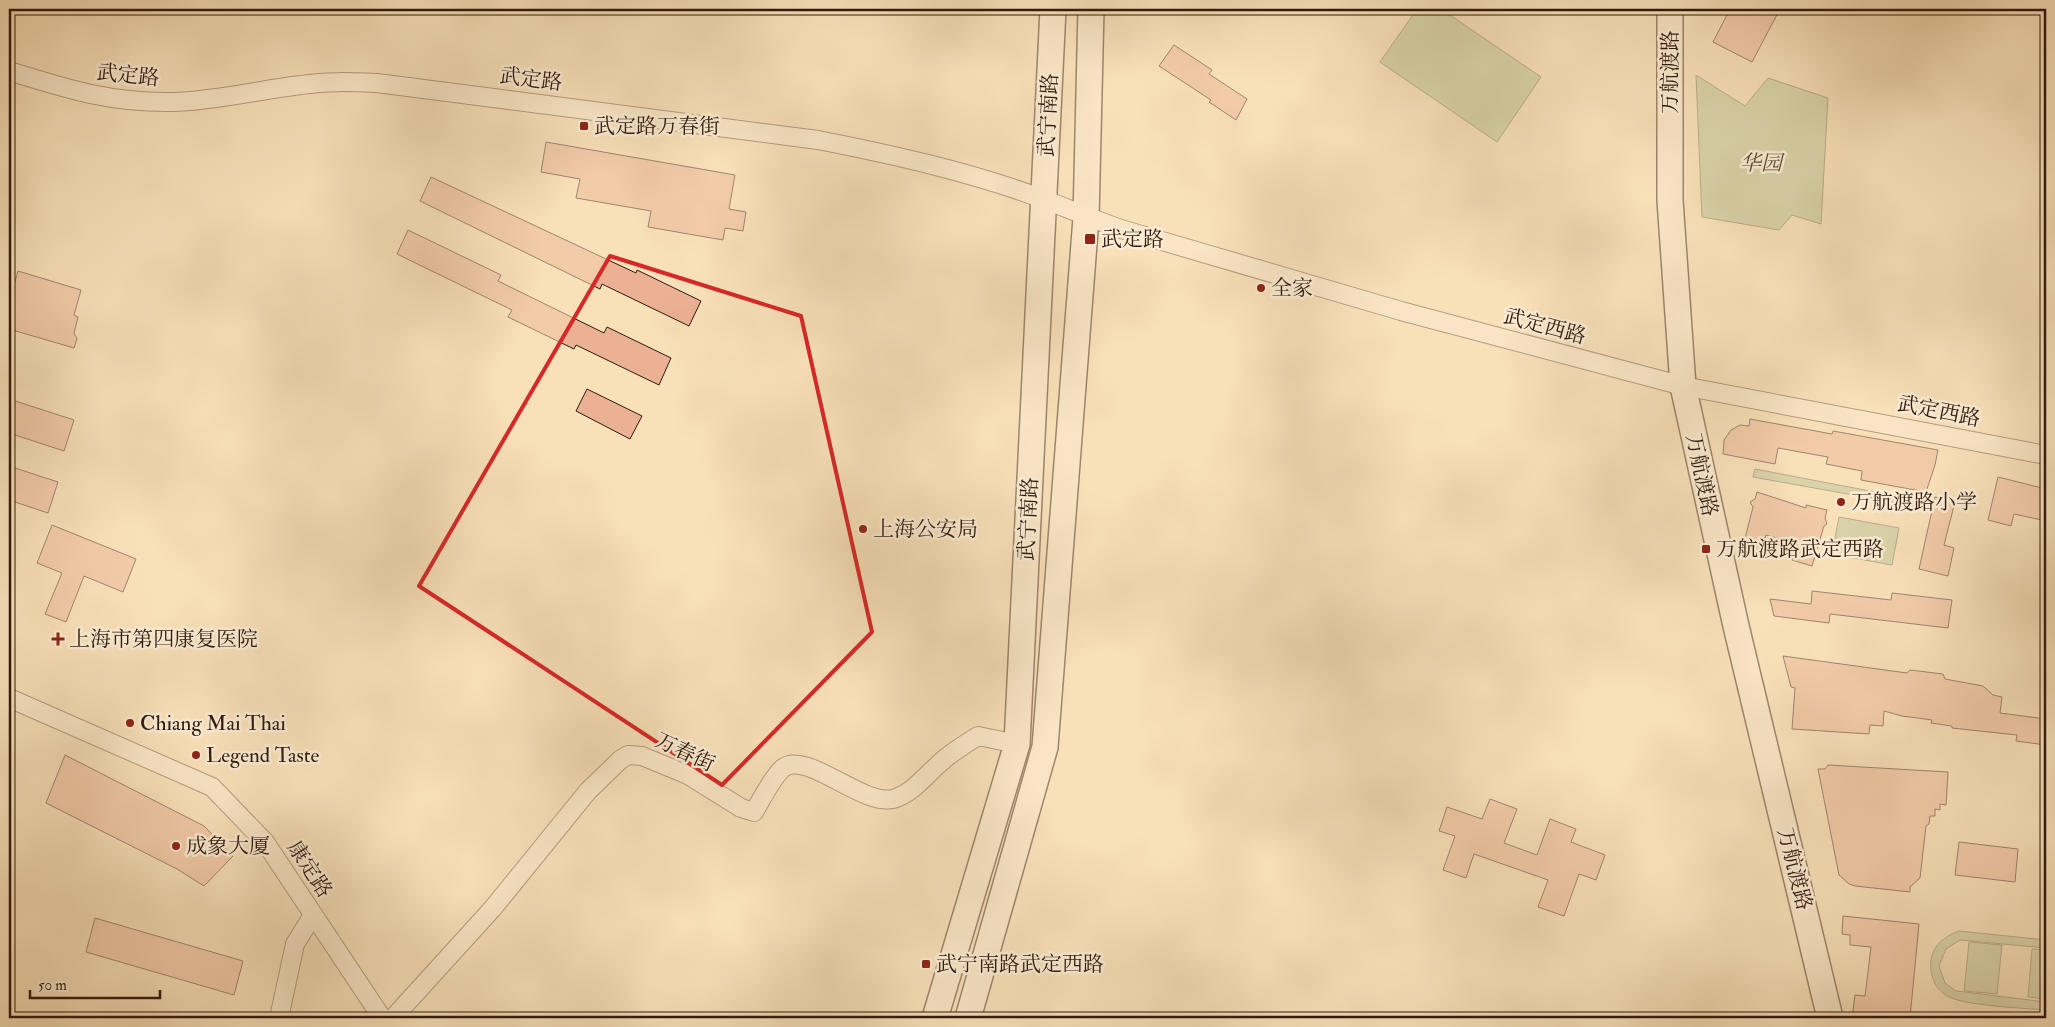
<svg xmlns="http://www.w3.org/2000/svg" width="2055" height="1027" viewBox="0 0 2055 1027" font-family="'IM FELL Double Pica','Noto Serif SC',serif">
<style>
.green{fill:#b7c394;stroke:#746e52}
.building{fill:#ebb194;stroke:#32190f}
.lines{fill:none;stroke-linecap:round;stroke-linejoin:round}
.street-casing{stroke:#644b3a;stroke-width:20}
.secondary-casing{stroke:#32190f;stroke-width:28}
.street{stroke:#faebd2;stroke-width:18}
.secondary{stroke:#faebd2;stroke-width:25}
.marked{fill:none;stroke:#d62828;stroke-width:4;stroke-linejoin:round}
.poi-dot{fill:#8f2418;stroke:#faebd2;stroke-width:2}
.labels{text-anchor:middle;stroke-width:5;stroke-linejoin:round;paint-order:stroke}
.street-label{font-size:21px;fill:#32190f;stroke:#faebd2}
.poi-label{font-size:21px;fill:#32190f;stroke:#faebd2;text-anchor:start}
.park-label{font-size:21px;font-style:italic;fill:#5a4c37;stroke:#faebd2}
</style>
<rect width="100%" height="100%" fill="#f8e0b9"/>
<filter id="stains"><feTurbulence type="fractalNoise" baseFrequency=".004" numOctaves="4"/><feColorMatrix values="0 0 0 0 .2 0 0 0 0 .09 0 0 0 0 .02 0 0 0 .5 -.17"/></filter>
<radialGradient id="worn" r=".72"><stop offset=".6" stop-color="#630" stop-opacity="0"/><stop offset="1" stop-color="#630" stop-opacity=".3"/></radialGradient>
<!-- green -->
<g class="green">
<path d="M1417,9H1441L1541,77L1497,142L1380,62Z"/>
<path d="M1696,75L1745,106L1768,78L1828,98L1821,224L1792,215L1779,230L1702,217Z"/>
<path d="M1755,469L1917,500L1914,506L1753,477Z"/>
<path d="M1839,517L1899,528L1892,565L1832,554Z"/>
<path d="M1959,931L2046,940V948L1960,940L1946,949L1939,966L1945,983L1956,991L2046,1002V1010C2024,1008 1964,1006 1947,996C1935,989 1929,974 1931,960C1933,945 1945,936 1959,931Z"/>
<path d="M1969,942L2002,945L1997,994L1964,991Z"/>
<path d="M2032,949L2046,950V999L2028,997Z"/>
</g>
<!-- building -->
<g class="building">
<path d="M1730,9H1780L1752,62L1713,42Z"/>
<path d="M1174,45L1212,70L1209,74L1247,99L1236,120L1209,102L1211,100L1159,66Z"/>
<path d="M546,142L735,175L729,209L746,212L743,231L725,228L723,240L648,227L651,211L576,198L580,179L541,172Z"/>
<path d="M431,177L636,273L637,270L701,301L689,326L602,284L600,289L420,201Z"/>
<path d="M408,230L501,275L498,281L604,333L607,327L671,358L659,385L576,345L574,349L508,317L512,310L397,254Z"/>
<path d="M18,271L81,290L74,315L78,317L74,333L77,339L74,348L9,329V303Z"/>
<path d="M587,389L642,416L630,439L576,411Z"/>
<path d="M9,399L74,420L64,451L9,433Z"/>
<path d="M1750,419L1832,434L1833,431L1938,450L1935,465L1926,492L1861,480L1862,471L1826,464L1828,457L1778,448L1775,464L1723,454L1724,440L1731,430L1740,425L1749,426Z"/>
<path d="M9,466L58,482L48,513L9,500Z"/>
<path d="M1998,477L2046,489V521L2014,514L2011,526L1988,520Z"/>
<path d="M1757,492L1806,508V505L1827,510L1825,518L1827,524L1824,526L1812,566L1792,560L1797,544L1766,535L1761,552L1743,546L1753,507L1750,502L1755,499Z"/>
<path d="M1935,497L1955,502L1944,545L1954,548L1948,576L1919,569Z"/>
<path d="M52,525L136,559L123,592L84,576L66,622L45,614L62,573L37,563Z"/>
<path d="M1812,591L1891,600L1892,593L1952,600L1948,628L1830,614L1829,623L1774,616L1770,599L1811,604Z"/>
<path d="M1783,656L1907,673L1910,670L1943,674L1945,679L1983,686L1993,695L2002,697L2000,713L2046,719V745L2016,741L2017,735L1952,728V726L1931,723L1932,720L1902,716L1884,711L1883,726L1870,725L1869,734L1792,729L1795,688L1791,687Z"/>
<path d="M65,755L204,826L233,856L204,886L177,869L46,803Z"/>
<path d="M1828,765L1948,772L1946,805L1940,804V810L1935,809V816H1930L1929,824L1926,826L1920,878L1910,887V892L1855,886L1849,884L1839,875L1818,769H1825Z"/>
<path d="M1490,799L1517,809L1504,843L1537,855L1550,819L1576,829L1571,842L1605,855L1596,880L1579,874L1564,916L1538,907L1548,880L1474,854L1466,878L1443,870L1455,836L1439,831L1447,807L1482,819Z"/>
<path d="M1959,842L2018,849L2015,882L1955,875Z"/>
<path d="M1843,916L1919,924L1910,1018H1852L1855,995L1865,996L1871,947L1850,945V935L1842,934Z"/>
<path d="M95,918L243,961L234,995L86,952Z"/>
</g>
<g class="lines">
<!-- street casing -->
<g class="street-casing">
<g id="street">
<path d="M9,71C67,89 110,103 172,102C215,101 258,90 301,85C326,81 351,82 377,83L818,140C894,155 971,172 1043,199C1069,209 1095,220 1121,229L1401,311L1683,386L2046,455"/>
<path d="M9,698L212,787L265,842L382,1018"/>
<path d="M279,1018L295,944L313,915"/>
<path d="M393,1018L493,908L588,791L620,760L628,755L642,756L688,775L741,808L754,812C762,799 771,779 783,768C806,750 862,806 893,799C912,794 926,775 941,762C952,752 965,744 978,736L1017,744"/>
</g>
</g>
<!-- secondary casing -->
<g class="secondary-casing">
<g id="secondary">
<path d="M1670,9V200L1683,386L1736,626L1830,1018"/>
<path d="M935,1018L1017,744L1053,9"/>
<path d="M968,1018L1045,747L1086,218L1091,9"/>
</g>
</g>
<!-- street -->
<use href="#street" class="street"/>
<!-- secondary -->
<use href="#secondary" class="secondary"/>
</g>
<!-- marked area -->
<path d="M0 0H2055V1027H0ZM610,256L801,316L872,632L722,785L419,586Z" fill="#f8e0b9" fill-opacity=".55" fill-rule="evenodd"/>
<path class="marked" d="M610,256L801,316L872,632L722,785L419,586Z"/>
<!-- markers -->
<g class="poi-dot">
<rect x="579" y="121" width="10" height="10" rx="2.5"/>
<rect x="1084" y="233" width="12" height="12" rx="2.5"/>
<circle cx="1261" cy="288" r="5"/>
<circle cx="1841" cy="502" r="5"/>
<circle cx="863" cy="529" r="5"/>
<rect x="1701" y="544" width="10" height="10" rx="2.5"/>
<path d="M55.5 631.5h5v5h5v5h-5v5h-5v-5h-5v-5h5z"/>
<circle cx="130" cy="723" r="5"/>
<circle cx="196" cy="755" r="5"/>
<circle cx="176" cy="846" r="5"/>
<rect x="921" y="959" width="10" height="10" rx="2.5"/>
</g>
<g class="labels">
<!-- street labels -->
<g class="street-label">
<text transform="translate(1670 72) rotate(-90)" y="7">万航渡路</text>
<text transform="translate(128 75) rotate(6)" y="7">武定路</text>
<text transform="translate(531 79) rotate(7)" y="7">武定路</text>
<text transform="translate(1048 115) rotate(-87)" y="7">武宁南路</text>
<text transform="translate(1545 326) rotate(15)" y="7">武定西路</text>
<text transform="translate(1939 411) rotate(11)" y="7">武定西路</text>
<text transform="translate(1702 475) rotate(78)" y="7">万航渡路</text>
<text transform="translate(1028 519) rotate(-87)" y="7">武宁南路</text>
<text transform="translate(685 752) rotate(25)" y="7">万春街</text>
<text transform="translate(310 869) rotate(57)" y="7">康定路</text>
<text transform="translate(1795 869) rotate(76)" y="7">万航渡路</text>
</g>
<!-- poi labels -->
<g class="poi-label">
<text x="594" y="133">武定路万春街</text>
<text x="1101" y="246">武定路</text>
<text x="1271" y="295">全家</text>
<text x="1851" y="509">万航渡路小学</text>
<text x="873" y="536">上海公安局</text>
<text x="1716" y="556">万航渡路武定西路</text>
<text x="69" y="646">上海市第四康复医院</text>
<text x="140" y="730">Chiang Mai Thai</text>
<text x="206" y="762">Legend Taste</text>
<text x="186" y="853">成象大厦</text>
<text x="936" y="971">武宁南路武定西路</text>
</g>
<!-- park labels -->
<g class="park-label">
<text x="1761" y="170">华园</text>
</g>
</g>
<!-- margin -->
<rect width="2055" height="1027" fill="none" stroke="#f8e0b9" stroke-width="30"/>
<rect x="10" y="10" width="2035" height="1007" fill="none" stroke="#32190f" stroke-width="2.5"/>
<rect x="15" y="15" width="2025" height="997" fill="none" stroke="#32190f"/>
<!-- scale -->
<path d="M30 990v8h130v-8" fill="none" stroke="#32190f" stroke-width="2.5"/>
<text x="38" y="990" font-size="15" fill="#32190f" stroke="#faebd2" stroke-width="4" paint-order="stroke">50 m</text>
<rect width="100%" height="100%" filter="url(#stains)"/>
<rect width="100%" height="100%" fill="url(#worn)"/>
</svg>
